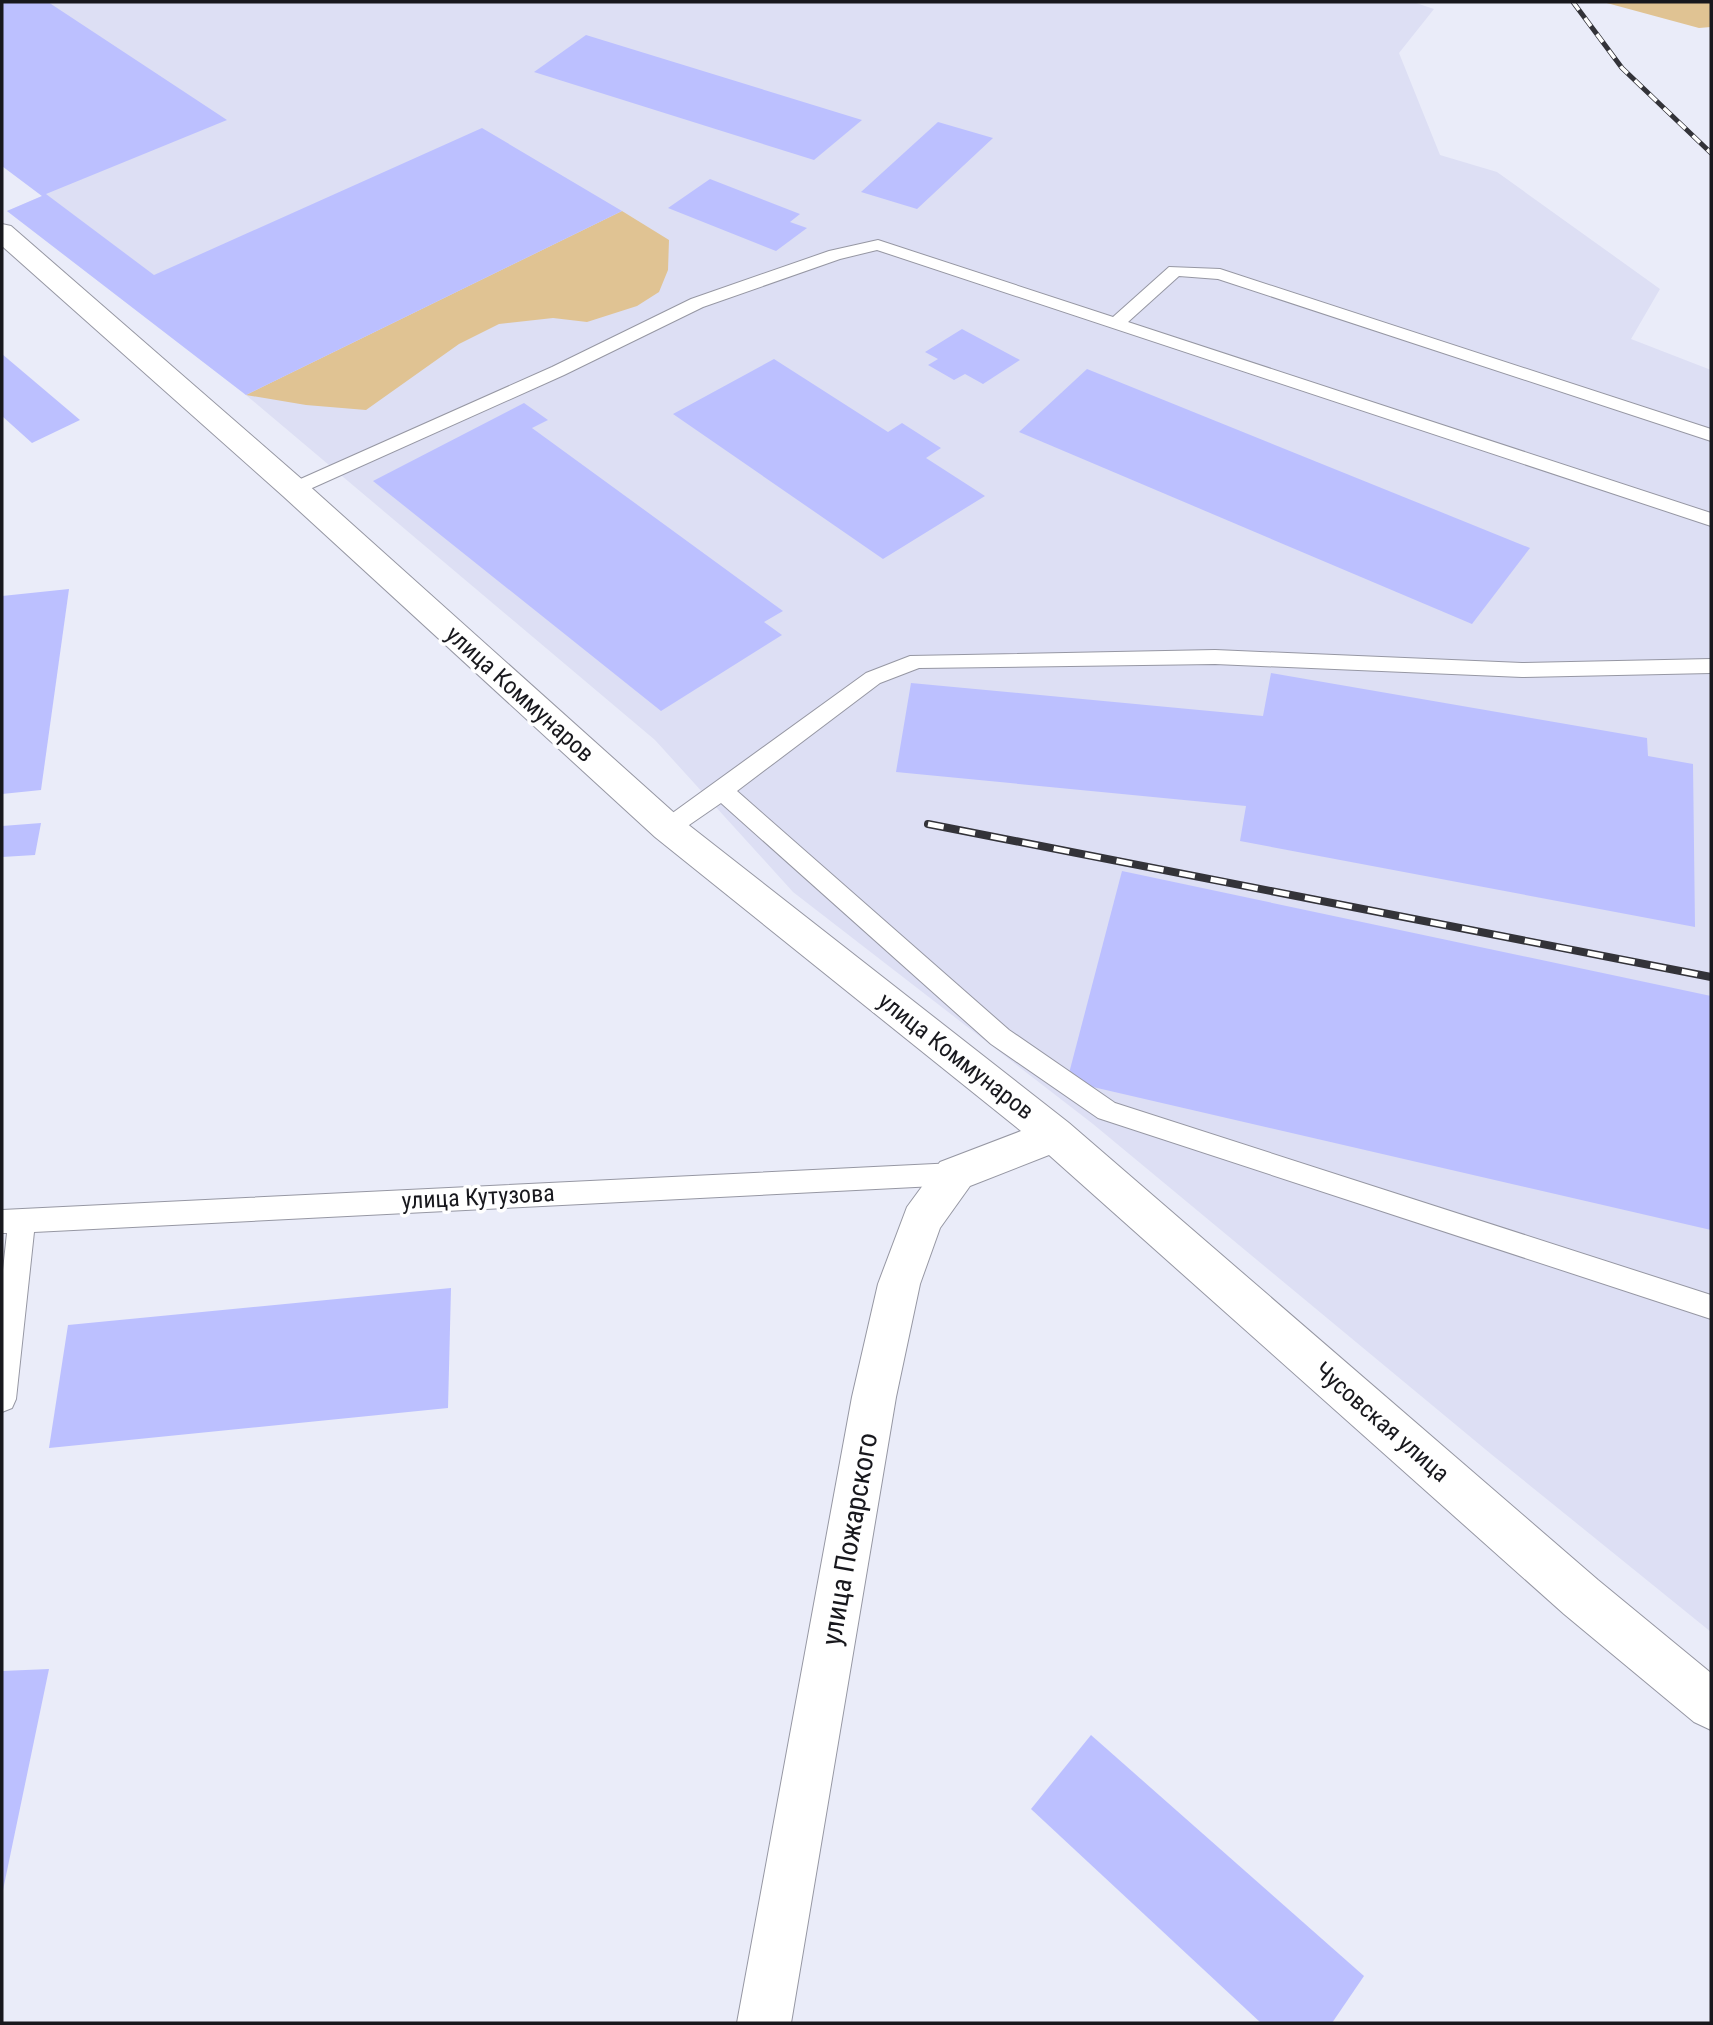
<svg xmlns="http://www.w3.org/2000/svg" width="1713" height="2025" viewBox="0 0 1713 2025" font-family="'Roboto Condensed',sans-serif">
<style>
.built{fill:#dddff4}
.green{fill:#e0c393}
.building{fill:#bcc0ff}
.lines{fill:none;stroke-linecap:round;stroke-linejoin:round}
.lane-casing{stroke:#9697a3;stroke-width:2}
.secondary-casing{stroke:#9697a3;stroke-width:2}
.lane{fill:#fff;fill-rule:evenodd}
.secondary{fill:#fff;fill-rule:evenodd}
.rail-far1-casing{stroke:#333339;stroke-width:5}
.rail-casing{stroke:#333339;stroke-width:8}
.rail-far1{stroke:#fff;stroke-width:3.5;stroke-dasharray:10;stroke-linecap:butt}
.rail{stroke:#fff;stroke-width:5;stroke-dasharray:16;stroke-linecap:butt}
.labels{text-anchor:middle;stroke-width:7;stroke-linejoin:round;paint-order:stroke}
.street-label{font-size:24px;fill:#18181d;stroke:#fff}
.near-street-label{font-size:28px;fill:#18181d;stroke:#fff}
</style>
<rect width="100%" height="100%" fill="#eaecf9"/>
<!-- built -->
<path class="built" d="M2,2H1413L1434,9L1399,53L1440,155L1497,172L1660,289L1631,339L1711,370V1632L1491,1454L1093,1124L793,892L655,740L246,395L7,211L42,196L2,166Z"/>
<!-- green -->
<g class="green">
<path d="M1603,2H1711V27L1699,28Z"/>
<path d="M622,211L669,240L668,270L659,292L637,306L587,322L553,318L499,324L459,344L366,410L306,405L246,395Z"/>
</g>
<!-- building -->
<g class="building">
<path d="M2,2H48L227,120L46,194L154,275L482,128L622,211L246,395L7,211L42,196L2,166Z"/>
<path d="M586,35L862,120L814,160L534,72Z"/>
<path d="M938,122L993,138L917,209L861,192Z"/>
<path d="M710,179L800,214L790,222L807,228L776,251L668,208Z"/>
<path d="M962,329L1020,360L983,384L965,374L954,380L928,365L938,359L925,352Z"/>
<path d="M2,354L80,420L32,443L2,416Z"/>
<path d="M774,359L888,432L902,423L941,448L926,458L985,496L883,559L673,414Z"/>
<path d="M1087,369L1530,548L1472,624L1019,432Z"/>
<path d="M524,403L548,420L532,428L783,611L764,622L782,635L661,711L373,481Z"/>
<path d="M69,589L41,790L2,794V596Z"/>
<path d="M1271,673L1647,738L1648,756L1693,764L1695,927L1240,841L1246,806L896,772L911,683L1263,716Z"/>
<path d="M41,823L35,855L2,857V826Z"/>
<path d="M1122,871L1711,996V1230L1067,1081Z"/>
<path d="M451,1288L448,1408L49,1448L68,1325Z"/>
<path d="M49,1669L3,1890H2V1671Z"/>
<path d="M1091,1735L1364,1976L1332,2023H1261L1031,1809Z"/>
</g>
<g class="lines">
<!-- lane casing -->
<g class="lane-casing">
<g id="lane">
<path d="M878,240L1113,317L1169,267L1220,269L1711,429V441L1218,279L1179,276L1128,322L1711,513V526L877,250L840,259L703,307L564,375L301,493H287L284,489L287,485L552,367L691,299L829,251Z"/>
<path d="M1215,650L1522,663L1711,659V673L1522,677L1215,664L919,668L880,683L737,791L1009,1030L1115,1103L1711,1295V1319L1098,1118L991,1044L721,803L676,834L668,836L660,834L657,828L660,822L866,673L910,656Z"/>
<path d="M955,1163L964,1166L968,1174L964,1182L955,1185L34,1232L16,1399L12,1408L2,1412V1279L7,1233H2V1210Z"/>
</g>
</g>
<!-- secondary casing -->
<g class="secondary-casing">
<path id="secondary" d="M2,224L11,226L305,482L681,819L1069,1123L1598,1580L1711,1673V1730L1694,1722L1564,1614L1049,1155L970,1186L940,1228L920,1284L896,1397L791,2023H737L852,1397L878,1284L907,1207L940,1162L1021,1131L655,837L283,496L2,246Z"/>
</g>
<!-- lane -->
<use href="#lane" class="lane"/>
<!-- secondary -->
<use href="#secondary" class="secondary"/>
<!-- rail-far1 casing -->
<g class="rail-far1-casing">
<path id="rail-far1" d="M1573,2L1622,68L1711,153"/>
</g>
<!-- rail casing -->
<g class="rail-casing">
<path id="rail" d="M928,824L1711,977"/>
</g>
<!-- rail-far1 -->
<use href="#rail-far1" class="rail-far1"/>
<!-- rail -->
<use href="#rail" class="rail"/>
</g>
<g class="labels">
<!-- street labels -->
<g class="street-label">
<text transform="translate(520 694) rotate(42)" y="8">улица Коммунаров</text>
<text transform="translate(956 1056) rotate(38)" y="8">улица Коммунаров</text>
<text transform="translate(478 1197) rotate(-3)" y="8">улица Кутузова</text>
<text transform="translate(1382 1422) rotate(41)" y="8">Чусовская улица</text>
</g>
<!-- near-street labels -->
<g class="near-street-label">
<text transform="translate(849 1539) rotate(-80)" y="10">улица Пожарского</text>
</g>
</g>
<!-- border -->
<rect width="1713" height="2025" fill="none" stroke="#18181d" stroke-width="7"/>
</svg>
